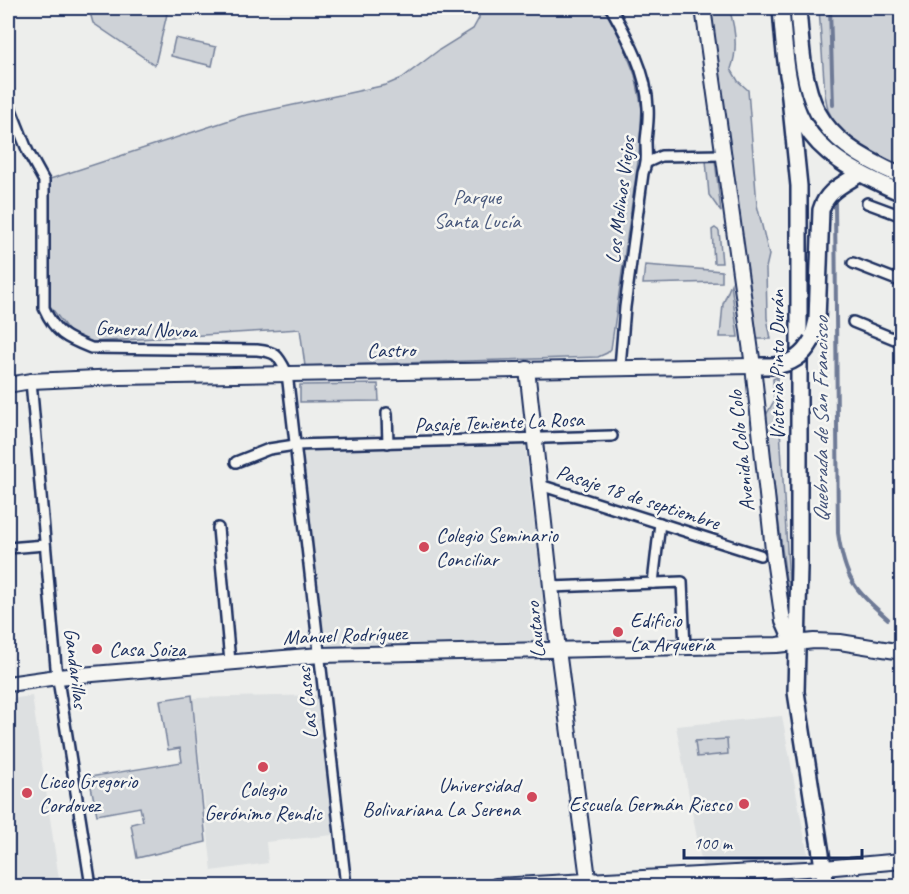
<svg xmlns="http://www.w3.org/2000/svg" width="909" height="894" viewBox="0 0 909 894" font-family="Caveat,sans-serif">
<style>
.built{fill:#dde0e1}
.green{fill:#ced2d7;stroke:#74809a;stroke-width:1.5}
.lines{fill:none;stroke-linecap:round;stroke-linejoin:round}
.stream{stroke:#6e7a96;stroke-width:4}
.street-casing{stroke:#1b2f5e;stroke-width:14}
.secondary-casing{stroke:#1b2f5e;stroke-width:18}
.primary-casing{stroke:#1b2f5e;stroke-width:20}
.street{stroke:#f6f6f2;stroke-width:9}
.secondary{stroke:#f6f6f2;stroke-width:14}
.primary{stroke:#f6f6f2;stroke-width:15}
.primary-bridge-casing{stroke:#1b2f5e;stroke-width:20;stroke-linecap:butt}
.primary-bridge{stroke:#f6f6f2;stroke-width:15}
.poi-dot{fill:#d1495b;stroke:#f6f6f2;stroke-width:2}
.labels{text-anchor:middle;stroke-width:5;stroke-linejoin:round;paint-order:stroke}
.park-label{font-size:21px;fill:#48587c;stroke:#f6f6f2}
.street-label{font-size:21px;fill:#1b2f5e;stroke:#f6f6f2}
.poi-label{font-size:21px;fill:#1b2f5e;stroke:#f6f6f2;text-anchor:start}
.water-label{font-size:22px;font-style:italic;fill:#44547a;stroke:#f6f6f2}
</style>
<rect width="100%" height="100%" fill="#edeeec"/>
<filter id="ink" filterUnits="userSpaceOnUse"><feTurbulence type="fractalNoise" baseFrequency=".0167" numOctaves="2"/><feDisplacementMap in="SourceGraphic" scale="12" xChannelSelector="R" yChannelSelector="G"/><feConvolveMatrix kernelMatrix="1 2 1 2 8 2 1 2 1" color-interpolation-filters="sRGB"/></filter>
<g filter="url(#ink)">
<!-- built -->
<g class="built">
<path d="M525,445L549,648L330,647L325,643L299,451Z"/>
<path d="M319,695L333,835L266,842L268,863L212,871L193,698Z"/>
<path d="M32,696L60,886H8V699Z"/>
<path d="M782,716L808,856L799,867L703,870L676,726Z"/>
</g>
<!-- green -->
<g class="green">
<path d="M95,8H150L167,14L155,65L93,23L91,16Z"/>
<path d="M479,8H604L622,42L635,75L642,108L639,155L611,349L607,353L598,357L305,366L300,329L92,342L71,334L50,306V179L242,116L386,85L402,78L439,50L473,29L479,18Z"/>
<path d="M711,8H729C735,27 738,50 731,69L738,81L748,90L757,205L769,255L766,268L767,318L771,339H755Z"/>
<path d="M819,8H901V166L856,145L836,125L828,110L825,95Z"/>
<path d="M175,38L216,47L212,66L171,56Z"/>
<path d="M706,160H715L721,212L709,195Z"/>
<path d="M715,228L719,231L722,263H714L712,230Z"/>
<path d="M645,265L722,271V282L643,284Z"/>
<path d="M731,284L738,337H720L723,304Z"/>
<path d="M777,377L791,618L765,417L774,401L773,379Z"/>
<path d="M378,384L379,401L300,402V385Z"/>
<path d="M192,695L206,842L137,858L131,824L143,821L140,807L97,815L89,777L182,762L180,748L168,750L160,700Z"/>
<path d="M727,739L728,754L697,757L695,741Z"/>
</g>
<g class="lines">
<!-- stream -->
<g class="stream">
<path d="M830,8L833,105"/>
<path d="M835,203L838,533C845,580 854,589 888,619"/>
</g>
<!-- street casing -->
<g class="street-casing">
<g id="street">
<path d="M611,8C628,38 647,72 648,108C649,119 647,130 646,141C646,153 648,161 643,173L625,307L620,367"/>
<path d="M8,102L28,152L44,181V308C55,333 66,338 91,348L257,350C277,352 278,355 287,373L346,886"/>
<path d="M648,162L661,156L723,155"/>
<path d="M867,203L902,216"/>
<path d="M853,263L902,282"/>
<path d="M853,322L902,342"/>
<path d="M31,381L56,667L91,886"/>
<path d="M387,413L388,443"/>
<path d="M236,462L269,449L295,445L612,436"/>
<path d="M540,485L760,555"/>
<path d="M218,528L230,662"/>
<path d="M8,548L45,545"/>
<path d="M653,583L660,523"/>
<path d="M551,587L682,582L685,648"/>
</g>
</g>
<!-- secondary casing -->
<g class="secondary-casing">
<g id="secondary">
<path d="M703,8L753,366L774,559L783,621L790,637L796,643"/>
<path d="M527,369L558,650L589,886"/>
<path d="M8,385L31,381L119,377L753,366"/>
<path d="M8,684L57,677L320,655L777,645L814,641L840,642L902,652"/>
<path d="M496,886L824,868L902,861"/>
</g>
</g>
<!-- primary casing -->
<g class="primary-casing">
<g id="primary">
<path d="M781,8C789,117 795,148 902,193"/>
<path d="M798,8C805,102 808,135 902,176"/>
<path d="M789,88L799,186V567L796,692L826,886"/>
<path d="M812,340L817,320L821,210C827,190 843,185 859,174"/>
<path d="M753,366H773"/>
</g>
</g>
<!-- street -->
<use href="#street" class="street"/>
<!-- secondary -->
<use href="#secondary" class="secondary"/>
<!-- primary -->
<use href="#primary" class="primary"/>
<!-- primary-bridge casing -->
<g class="primary-bridge-casing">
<path id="primary-bridge" d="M773,366C792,364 803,356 812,340"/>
</g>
<!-- primary-bridge -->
<use href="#primary-bridge" class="primary-bridge"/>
</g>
</g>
<!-- markers -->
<g class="poi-dot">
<circle cx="424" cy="547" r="6"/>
<circle cx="618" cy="632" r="6"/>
<circle cx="97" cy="649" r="6"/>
<circle cx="263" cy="767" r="6"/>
<circle cx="27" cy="793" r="6"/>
<circle cx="532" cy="797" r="6"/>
<circle cx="744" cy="804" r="6"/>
</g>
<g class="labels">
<!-- park labels -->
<g class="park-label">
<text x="477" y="204">Parque<tspan x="477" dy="24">Santa Lucía</tspan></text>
</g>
<!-- street labels -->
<g class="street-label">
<text transform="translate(620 200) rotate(-83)" y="7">Los Molinos Viejos</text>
<text transform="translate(146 329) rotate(2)" y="7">General Novoa</text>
<text transform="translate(391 350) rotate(-1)" y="7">Castro</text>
<text transform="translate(777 365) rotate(-90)" y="7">Victoria Pinto Durán</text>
<text transform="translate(499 422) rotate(-2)" y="7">Pasaje Teniente La Rosa</text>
<text transform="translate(741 451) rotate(-96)" y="7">Avenida Colo Colo</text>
<text transform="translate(638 497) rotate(18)" y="7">Pasaje 18 de septiembre</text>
<text transform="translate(535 630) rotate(-96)" y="7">Lautaro</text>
<text transform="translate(345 635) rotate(-2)" y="7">Manuel Rodríguez</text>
<text transform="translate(76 668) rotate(83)" y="7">Gandarillas</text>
<text transform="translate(307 703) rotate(-96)" y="7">Las Casas</text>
</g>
<!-- poi labels -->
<g class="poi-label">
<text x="436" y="542">Colegio Seminario<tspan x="436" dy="24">Conciliar</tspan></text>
<text x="630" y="627">Edificio<tspan x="630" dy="24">La Arquería</tspan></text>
<text x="109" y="656">Casa Soiza</text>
<text x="39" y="788">Liceo Gregorio<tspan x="39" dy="24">Cordovez</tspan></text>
<text x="520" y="792" text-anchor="end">Universidad<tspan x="520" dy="24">Bolivariana La Serena</tspan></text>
<text x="263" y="796" text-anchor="middle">Colegio<tspan x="263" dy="24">Gerónimo Rendic</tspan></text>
<text x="732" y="811" text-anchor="end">Escuela Germán Riesco</text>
</g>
<!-- water labels -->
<g class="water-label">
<text transform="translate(820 420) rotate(-90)" y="8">Quebrada de San Francisco</text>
</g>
</g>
<!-- margin -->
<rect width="909" height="894" fill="none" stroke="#f6f6f2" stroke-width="30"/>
<rect x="15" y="15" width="879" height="864" fill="none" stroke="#1b2f5e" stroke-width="2" filter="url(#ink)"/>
<!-- scale -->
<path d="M684 849v9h178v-9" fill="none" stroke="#1b2f5e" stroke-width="3"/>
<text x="693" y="849" font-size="18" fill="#1b2f5e" stroke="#f6f6f2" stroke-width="4.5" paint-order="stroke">100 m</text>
</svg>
